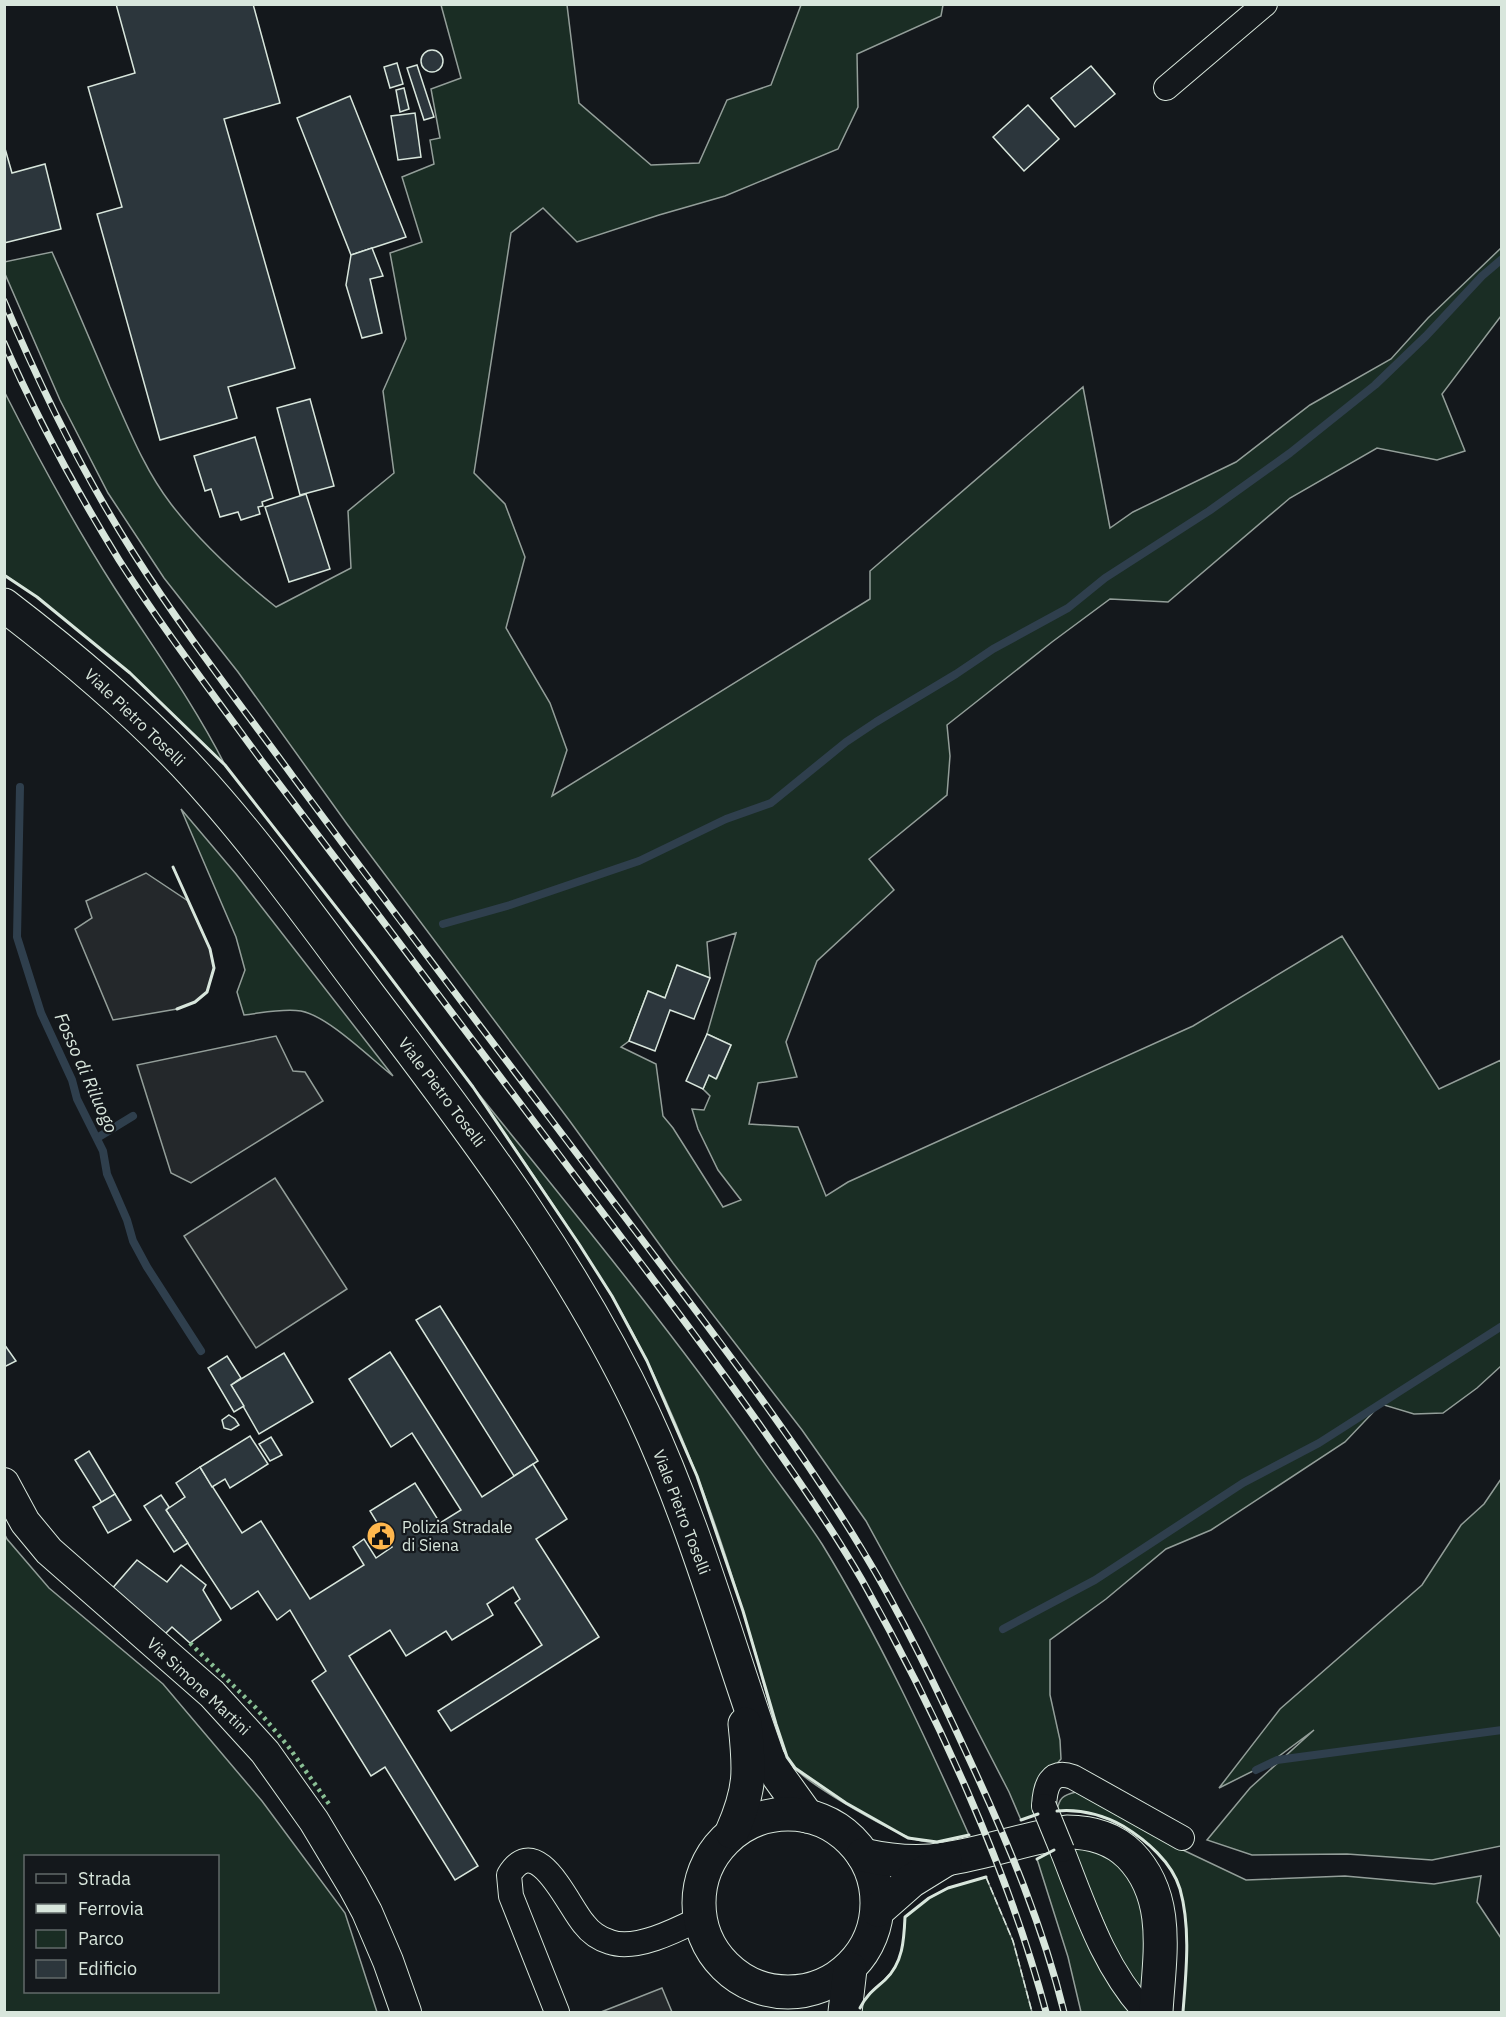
<svg xmlns="http://www.w3.org/2000/svg" width="1506" height="2017" viewBox="0 0 1506 2017" font-family="'IBM Plex Sans',sans-serif">
<style>
.green{fill:#1a2d24;stroke:#939e99;stroke-width:1.5;fill-rule:evenodd}
.parking{fill:#24282b;stroke:#939e99;stroke-width:1.5}
.lines{fill:none;stroke-linecap:round;stroke-linejoin:round}
.stream{stroke:#2f3f4d;stroke-width:8}
.building{fill:#2c363c;stroke:#d8e6dc;stroke-width:1.5}
.minor-casing{stroke:#d8e6dc;stroke-width:26}
.tertiary-casing{stroke:#d8e6dc;stroke-width:32}
.primary-casing{stroke:#d8e6dc;stroke-width:35}
.minor{stroke:#14181c;stroke-width:24}
.tertiary{stroke:#14181c;stroke-width:30}
.primary{stroke:#14181c;stroke-width:33}
.rail-casing{stroke:#d8e6dc;stroke-width:7}
.rail{stroke:#14181c;stroke-width:4.5;stroke-dasharray:14;stroke-linecap:butt}
.minor-bridge-casing{stroke:#d8e6dc;stroke-width:26;stroke-linecap:butt}
.minor-bridge{stroke:#14181c;stroke-width:24}
.hedge{stroke:#8ac095;stroke-width:4.5;stroke-dasharray:3 4.5;stroke-linecap:butt}
.fence{stroke:#d8e6dc;stroke-width:1.5;stroke-dasharray:8 3;stroke-linecap:butt}
.wall{stroke:#d8e6dc;stroke-width:3}
.labels{text-anchor:middle;stroke-width:4.5;stroke-linejoin:round;paint-order:stroke}
.street-label{font-size:16px;fill:#d8e6dc;stroke:#14181c}
.poi-label{font-size:16px;fill:#d8e6dc;stroke:#14181c;text-anchor:start}
.water-label{font-size:18px;font-style:italic;fill:#d8e6dc;stroke:#14181c}
</style>
<rect width="100%" height="100%" fill="#14181c"/>
<!-- green -->
<g class="green">
<path d="M441,5H567L579,103L651,165L699,163L727,100L771,85L801,5H943L941,16L857,54L858,107L838,149L725,196L659,215L577,242L543,208L511,233L474,473L505,504L525,557L506,628L550,703L567,750L552,796L870,599V571L1083,387L1110,528L1133,512L1236,462L1310,405L1391,359L1428,318L1501,248V316L1442,394L1465,451L1437,460L1377,448L1290,498L1168,602L1110,599L1052,642L947,725L950,756L947,795L869,859L894,890L817,961L786,1042L797,1077L758,1083L749,1124L798,1127L826,1196L848,1182L1193,1026L1342,936L1439,1089L1501,1060V1366L1477,1388L1443,1413L1414,1414L1381,1404L1345,1442L1211,1530L1166,1549L1106,1599L1050,1640V1695L1060,1740L1061,1759L1038,1786L1039,1814L1021,1820L1009,1792L924,1627L866,1521L802,1430L673,1263L569,1120L347,824L238,672L164,578L108,493L60,400L5,274L4,262L52,252C72,297 91,342 110,387C128,427 144,469 171,504C201,543 237,576 276,607L351,568L348,511L394,473L383,391L406,339L390,253L422,242L402,177L434,164L430,140L440,138L431,89L461,78ZM736,933L707,1034L731,1045L717,1078L709,1075L703,1089L710,1096L704,1110L692,1109L698,1129L718,1170L741,1200L723,1207L673,1128L663,1116L656,1064L621,1047L629,1041L648,991L665,998L677,966L710,978L707,942Z"/>
<path d="M4,391C38,458 73,523 114,587C152,646 193,702 225,765L130,673L37,597L5,575Z"/>
<path d="M181,809L236,874L393,1076C370,1058 328,1016 301,1011C283,1008 262,1013 244,1015L237,992L245,970L236,937Z"/>
<path d="M473,1087C567,1204 664,1321 751,1444C774,1478 800,1510 822,1544C879,1637 925,1736 969,1835C954,1839 939,1844 922,1841C900,1838 809,1785 794,1767C777,1747 764,1682 756,1654C738,1595 720,1534 697,1476C674,1417 644,1349 611,1295C568,1223 519,1155 473,1087Z"/>
<path d="M1501,1479V1846L1432,1860L1347,1854L1252,1855L1207,1840L1250,1788L1314,1730L1271,1762L1219,1788L1280,1709L1422,1585L1461,1525L1484,1504Z"/>
<path d="M4,1533L7,1539L49,1588L163,1684L262,1801L345,1913L377,2012H5ZM26,1856H218V1992H26Z"/>
<path d="M1076,1792L1185,1851L1246,1880L1345,1876L1434,1884L1481,1876L1477,1902L1501,1938V2012H1183C1186,1973 1191,1928 1180,1889C1172,1862 1146,1840 1123,1826C1103,1815 1080,1809 1057,1811C1059,1798 1063,1795 1076,1792Z"/>
<path d="M1071,1847L1096,1849L1124,1866L1146,1915L1144,1984L1141,1990L1131,1985Z"/>
<path d="M1054,1850L1136,2012H1081L1068,1957L1037,1859Z"/>
<path d="M986,1877L1013,1941L1032,2012H859C862,1997 874,1990 885,1979C903,1963 904,1940 905,1917L929,1898L948,1888Z"/>
</g>
<!-- parking -->
<g class="parking">
<path d="M146,873L188,901L210,949L214,968L207,992L195,1002L177,1009L113,1020L75,929L92,918L86,901Z"/>
<path d="M276,1036L293,1071L305,1072L323,1101L191,1183L171,1173L137,1065Z"/>
<path d="M275,1178L347,1289L256,1348L184,1236Z"/>
<path d="M662,1988L672,2012H601Z"/>
</g>
<g class="lines">
<!-- stream -->
<g class="stream">
<path d="M20,787L17,937L41,1013L72,1080L77,1099L103,1151L107,1174L127,1220L133,1241L147,1267L201,1351"/>
<path d="M443,924L510,905L639,861L726,819L771,803L846,742L876,722L956,674L993,649L1068,608L1105,578L1209,511L1290,453L1375,385L1426,336L1482,276L1502,259"/>
<path d="M97,1138L133,1116"/>
<path d="M1003,1629L1095,1580L1243,1483L1319,1443L1502,1326"/>
<path d="M1256,1770L1277,1760L1502,1730"/>
</g>
</g>
<!-- building -->
<g class="building">
<path d="M116,4H253L280,103L224,119L295,368L228,387L237,418L160,440L97,214L122,207L88,87L135,73Z"/>
<circle cx="432" cy="61" r="11"/>
<path d="M397,63L403,84L390,88L384,67Z"/>
<path d="M417,65L434,117L424,120L407,68Z"/>
<path d="M1091,66L1115,94L1075,127L1051,98Z"/>
<path d="M404,88L409,109L400,112L396,90Z"/>
<path d="M350,96L406,237L351,255L297,118Z"/>
<path d="M1028,105L1059,139L1024,171L993,137Z"/>
<path d="M415,113L421,157L398,160L391,116Z"/>
<path d="M4,145L12,173L45,164L61,229L4,243Z"/>
<path d="M372,248L383,276L370,279L382,333L362,338L346,285L351,255Z"/>
<path d="M310,399L334,486L300,495L277,408Z"/>
<path d="M255,437L273,498L262,502L263,506L258,507L260,514L241,520L238,512L220,517L211,489L205,491L194,456Z"/>
<path d="M306,494L330,569L289,582L265,507Z"/>
<path d="M677,965L710,978L694,1019L670,1010L655,1051L629,1041L648,991L665,998Z"/>
<path d="M707,1034L731,1045L716,1079L709,1075L703,1089L686,1081Z"/>
<path d="M440,1306L538,1461L514,1476L416,1320Z"/>
<path d="M4,1344L16,1361L4,1367Z"/>
<path d="M390,1352L482,1497L533,1464L567,1519L536,1539L599,1637L451,1731L438,1711L542,1645L515,1603L520,1599L513,1587L487,1604L493,1615L452,1640L446,1631L406,1656L390,1630L349,1656L478,1866L455,1880L385,1767L371,1776L312,1681L326,1671L290,1610L277,1620L258,1591L231,1609L166,1510L185,1497L176,1483L200,1467L242,1533L261,1521L310,1599L364,1565L353,1547L364,1539L376,1558L392,1547L370,1511L415,1483L440,1523L461,1510L412,1433L391,1447L349,1379Z"/>
<path d="M284,1353L313,1402L259,1434L231,1385Z"/>
<path d="M227,1356L241,1378L231,1385L244,1406L234,1412L208,1368Z"/>
<path d="M229,1415L235,1419L239,1425L231,1430L224,1428L222,1420Z"/>
<path d="M250,1436L268,1464L230,1488L225,1479L212,1487L200,1467Z"/>
<path d="M271,1437L282,1455L270,1461L259,1444Z"/>
<path d="M89,1451L115,1494L102,1503L75,1460Z"/>
<path d="M115,1494L131,1520L108,1533L93,1507Z"/>
<path d="M161,1495L169,1507L166,1510L188,1543L174,1552L144,1506Z"/>
<path d="M137,1560L167,1582L181,1565L206,1585L203,1590L221,1620L190,1643L172,1627L164,1635L110,1591Z"/>
</g>
<g class="lines">
<!-- minor casing -->
<g class="minor-casing">
<g id="minor">
<path d="M1166,88L1265,4"/>
<path d="M1044,1806C1045,1786 1050,1769 1073,1777L1182,1838"/>
<path d="M1062,1850C1085,1908 1103,1966 1145,2012"/>
<path d="M557,2012L511,1896L509,1875C537,1829 568,1906 584,1924C590,1932 600,1939 610,1942C636,1951 677,1930 699,1919"/>
</g>
</g>
<!-- tertiary casing -->
<g class="tertiary-casing">
<path id="tertiary" d="M4,1483L25,1522L49,1551L212,1694L265,1752L314,1821L353,1886L367,1912L388,1961L406,2012"/>
</g>
<!-- primary casing -->
<g class="primary-casing">
<g id="primary">
<path d="M4,605C68,654 129,705 184,763C260,844 323,936 390,1023C485,1148 576,1271 643,1413C695,1524 727,1643 768,1758L779,1777L807,1816"/>
<circle cx="788" cy="1903" r="89"/>
<path d="M732,1832C751,1789 750,1771 745,1724"/>
<path d="M863,1855C890,1861 918,1864 945,1859C986,1853 1026,1838 1067,1832C1090,1832 1112,1837 1130,1855C1172,1898 1159,1958 1156,2012"/>
<path d="M878,1910L911,1881L945,1860"/>
<path d="M845,2012L850,1969"/>
</g>
</g>
<!-- minor -->
<use href="#minor" class="minor"/>
<!-- tertiary -->
<use href="#tertiary" class="tertiary"/>
<!-- primary -->
<use href="#primary" class="primary"/>
<!-- rail casing -->
<g class="rail-casing">
<g id="rail">
<path d="M4,301C41,389 83,474 134,554C183,631 240,704 294,778C399,920 506,1060 612,1200C698,1314 787,1426 861,1548C903,1617 938,1691 972,1765C1009,1845 1043,1927 1064,2012"/>
<path d="M4,343C37,418 76,490 119,560C163,629 213,694 261,760C371,905 480,1050 590,1196C653,1279 716,1362 776,1448C806,1491 836,1535 862,1580C936,1712 1007,1866 1046,2012"/>
</g>
</g>
<!-- rail -->
<use href="#rail" class="rail"/>
<!-- minor-bridge casing -->
<g class="minor-bridge-casing">
<path id="minor-bridge" d="M1044,1806L1062,1850"/>
</g>
<!-- minor-bridge -->
<use href="#minor-bridge" class="minor-bridge"/>
<!-- hedge -->
<path class="hedge" d="M190,1643L256,1708L288,1746L329,1804"/>
<!-- fence -->
<path class="fence" d="M986,1877L1013,1941L1032,2012"/>
<!-- wall -->
<g class="wall">
<path d="M4,575L37,597L130,673L225,765L375,957L473,1087L579,1244L612,1296L647,1361L697,1476L743,1611L776,1724L787,1757L795,1768L846,1803L908,1838L937,1842L969,1835"/>
<path d="M173,867L210,949L214,968L207,992L195,1002L177,1009"/>
<path d="M1057,1811C1080,1809 1103,1815 1123,1826C1146,1840 1172,1862 1180,1889C1191,1928 1186,1973 1183,2012"/>
<path d="M1021,1820L1038,1814"/>
<path d="M1037,1859L1054,1850"/>
<path d="M860,2008C866,1995 875,1989 885,1980C903,1963 904,1940 905,1917L929,1898L948,1888L986,1877"/>
</g>
</g>
<!-- icons -->
<defs>
<g id="civic-disc" transform="scale(1.5)"><circle r="9.5" fill="#ffb74d" stroke="#14181c"/><path d="M-.6-6.5H3V-4.5H.6V-3L4-1V1h2V6H-6V1h2V-1L-.6-3ZM-1.2 2.5V6h2.4V2.5Z" fill="#111"/></g>
</defs>
<g fill-rule="evenodd">
<use href="#civic-disc" x="381" y="1536"/>
</g>
<g class="labels">
<!-- street labels -->
<g class="street-label">
<text transform="translate(135 717) rotate(44)" y="6">Viale Pietro Toselli</text>
<text transform="translate(442 1092) rotate(53)" y="6">Viale Pietro Toselli</text>
<text transform="translate(682 1512) rotate(69)" y="6">Viale Pietro Toselli</text>
<text transform="translate(199 1686) rotate(43)" y="6">Via Simone Martini</text>
</g>
<!-- poi labels -->
<g class="poi-label">
<text x="402" y="1533">Polizia Stradale<tspan x="402" dy="18">di Siena</tspan></text>
</g>
<!-- water labels -->
<g class="water-label">
<text transform="translate(86 1073) rotate(66)" y="6">Fosso di Riluogo</text>
</g>
</g>
<!-- border -->
<rect width="1506" height="2017" fill="none" stroke="#d8e6dc" stroke-width="12"/>
<!-- legend -->
<rect x="24" y="1855" width="195" height="138" fill="#14181c" stroke="#626a69" stroke-width="1.5"/>
<rect x="36" y="1874" width="30" height="9" fill="#14181c" stroke="#626a69" stroke-width="1.5"/>
<text x="78" y="1885" font-size="18" fill="#d8e6dc">Strada</text>
<rect x="36" y="1904" width="30" height="9" fill="#d8e6dc" stroke="#626a69" stroke-width="1.5"/>
<text x="78" y="1915" font-size="18" fill="#d8e6dc">Ferrovia</text>
<rect x="36" y="1930" width="30" height="18" fill="#1a2d24" stroke="#626a69" stroke-width="1.5"/>
<text x="78" y="1945" font-size="18" fill="#d8e6dc">Parco</text>
<rect x="36" y="1960" width="30" height="18" fill="#2c363c" stroke="#626a69" stroke-width="1.5"/>
<text x="78" y="1975" font-size="18" fill="#d8e6dc">Edificio</text>
</svg>
